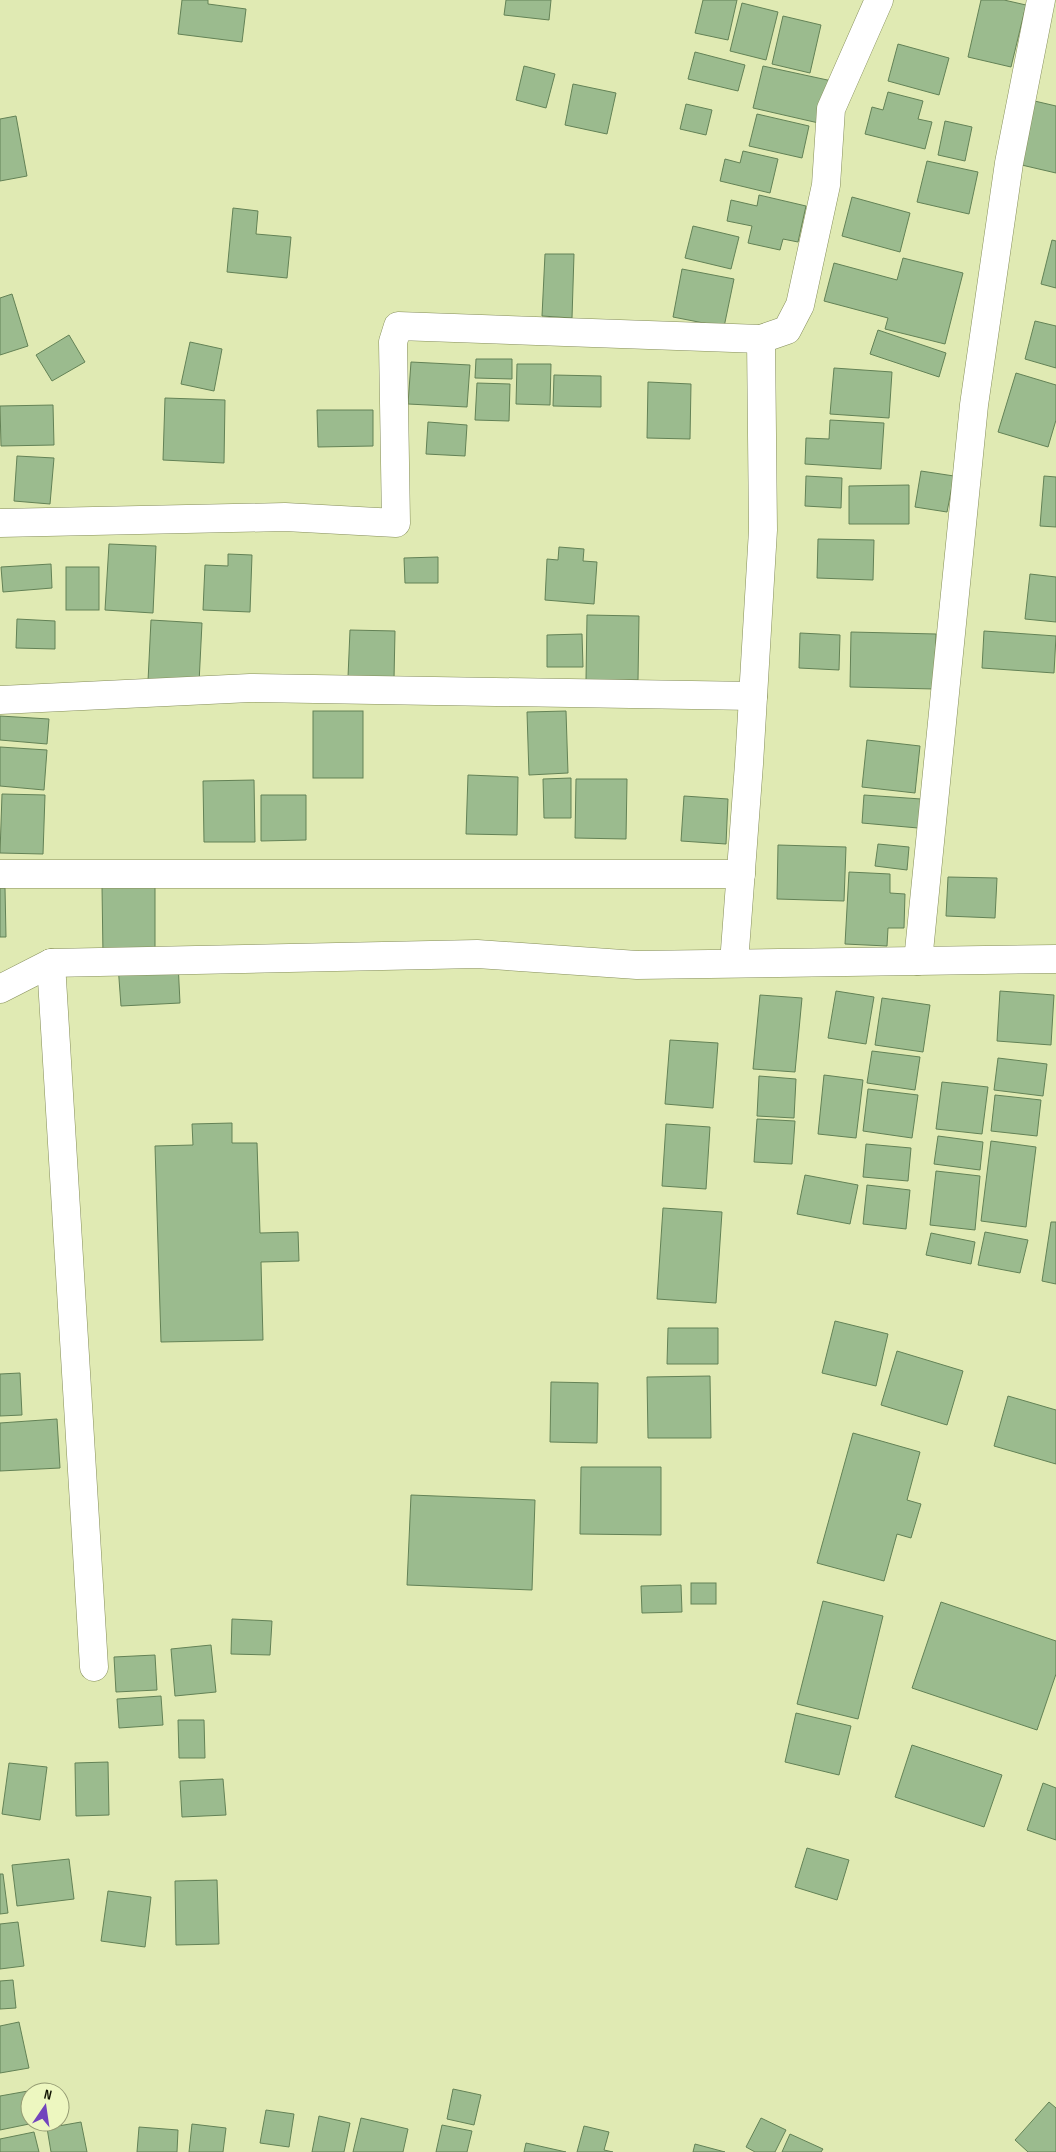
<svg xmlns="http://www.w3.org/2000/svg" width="1056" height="2152" viewBox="0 0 1056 2152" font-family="'Sofia Sans Condensed',sans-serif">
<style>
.building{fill:#9bbb8e;stroke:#638256}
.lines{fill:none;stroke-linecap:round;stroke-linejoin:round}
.street-casing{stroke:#858e5a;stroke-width:29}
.street{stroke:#fff;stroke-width:28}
</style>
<rect width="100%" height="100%" fill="#e0eab3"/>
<!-- building -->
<g class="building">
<path d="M182,0H208V4L246,9L242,42L178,34Z"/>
<path d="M506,0H551L549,20L504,15Z"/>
<path d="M703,0H737L728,40L695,33Z"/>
<path d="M981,0H1004L1026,5L1011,67L968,57Z"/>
<path d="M742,3L778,12L766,60L730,51Z"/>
<path d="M783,16L821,25L810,73L772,64Z"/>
<path d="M898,44L949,58L939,95L888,81Z"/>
<path d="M695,52L745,65L738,91L688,79Z"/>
<path d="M524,66L555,74L546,108L516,100Z"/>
<path d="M763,66L832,81L823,124L753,108Z"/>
<path d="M573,84L616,93L607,134L565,125Z"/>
<path d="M888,92L923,101L918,119L932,122L925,149L865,134L872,107L883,110Z"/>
<path d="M1026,99L1056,106V173L1013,163Z"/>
<path d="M686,104L712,110L706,135L680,129Z"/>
<path d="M757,114L809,126L802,158L749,146Z"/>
<path d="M16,116L27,176L0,181V119Z"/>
<path d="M945,121L972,127L965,161L938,155Z"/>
<path d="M743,151L778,159L770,193L720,181L725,159L740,163Z"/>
<path d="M927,161L978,172L969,214L917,202Z"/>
<path d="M759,195L806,206L798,242L783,239L780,250L748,243L752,226L727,221L731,200L757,206Z"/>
<path d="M852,197L910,213L900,252L842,236Z"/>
<path d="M233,208L258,211L256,234L291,237L287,278L227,272Z"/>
<path d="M693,226L739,237L731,269L685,258Z"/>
<path d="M1052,240L1056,241V288L1041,284Z"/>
<path d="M545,254H574L572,318L542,316Z"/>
<path d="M903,258L963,273L945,344L885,329L888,318L824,301L834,263L897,280Z"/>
<path d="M682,269L734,279L724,327L673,317Z"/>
<path d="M12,294L28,346L0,355V298Z"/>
<path d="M1035,321L1056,326V368L1025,359Z"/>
<path d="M878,330L946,353L939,377L870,354Z"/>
<path d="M69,335L85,362L52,381L36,355Z"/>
<path d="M190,342L222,349L214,391L181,384Z"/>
<path d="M476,359H512V379L475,378Z"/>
<path d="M411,362L470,365L467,407L408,404Z"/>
<path d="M517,364H551L550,405L516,404Z"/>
<path d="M834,368L892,372L889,418L830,414Z"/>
<path d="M1016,373L1056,385V420L1048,447L998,432Z"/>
<path d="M554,375L601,376V407L553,406Z"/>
<path d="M648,382L691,384L690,439L647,438Z"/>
<path d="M477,383L510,384L509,421L475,420Z"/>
<path d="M165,398L225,400L224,463L163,460Z"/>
<path d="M53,405L54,445L1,446L0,406Z"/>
<path d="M317,410H373V446L318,447Z"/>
<path d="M830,420L884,423L881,469L805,464L806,438L829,439Z"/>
<path d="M428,422L467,425L465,456L426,454Z"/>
<path d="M17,456L54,458L50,504L14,501Z"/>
<path d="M921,471L954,476L947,512L915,507Z"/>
<path d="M806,476L842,478L841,508L805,506Z"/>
<path d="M1044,476L1056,477V527L1040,526Z"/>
<path d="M909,485V524H849V486Z"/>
<path d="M818,539L874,540L873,580L817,578Z"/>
<path d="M109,544L156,546L153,613L105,610Z"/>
<path d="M559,547L584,549L583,561L597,562L594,604L545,600L547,559L558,560Z"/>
<path d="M228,554L252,555L250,612L203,610L205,565L228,566Z"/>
<path d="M438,557V583H405L404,558Z"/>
<path d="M51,564L52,588L3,592L1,567Z"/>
<rect x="66" y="567" width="33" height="43"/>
<path d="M1030,574L1056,577V622L1025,619Z"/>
<path d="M587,615L639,616L638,680H586Z"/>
<path d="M17,619L55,621V649L16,648Z"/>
<path d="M151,620L202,623L199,683L148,681Z"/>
<path d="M350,630L395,631L394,679L348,677Z"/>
<path d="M984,631L1056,636L1054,673L982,668Z"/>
<path d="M851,632L936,634L934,689L850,687Z"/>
<path d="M800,633L840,635L839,670L799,668Z"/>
<path d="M582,634L583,667H547V635Z"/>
<rect x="313" y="711" width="50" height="67"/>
<path d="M566,711L568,773L529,775L527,712Z"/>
<path d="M0,716L49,719L47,744L0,740Z"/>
<path d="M867,740L920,746L915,793L862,787Z"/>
<path d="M0,747L47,750L44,790L0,786Z"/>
<path d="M468,775L518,777L517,835L466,834Z"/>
<path d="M571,778V818H544L543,779Z"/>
<path d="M576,779H627L626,839L575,838Z"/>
<path d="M254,780L255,842H204L203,781Z"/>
<path d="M2,794L45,795L43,854L0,853Z"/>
<path d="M261,795H306V840L261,841Z"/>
<path d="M864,795L921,799L918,828L862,823Z"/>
<path d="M684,796L728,799L726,844L681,841Z"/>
<path d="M878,844L909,847L907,870L875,866Z"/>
<path d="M778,845L846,847L844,901L777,899Z"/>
<path d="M849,872L890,874V893L905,894L904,928H888L887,946L845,944Z"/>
<path d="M948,877L997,878L995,918L946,916Z"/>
<path d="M102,887H155V954L103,955Z"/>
<path d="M0,888H5L6,937H0Z"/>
<path d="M178,962L180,1003L121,1006L118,965Z"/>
<path d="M836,991L874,997L866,1044L828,1038Z"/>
<path d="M1000,991L1054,995L1051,1045L997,1041Z"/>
<path d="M760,995L802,998L795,1072L753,1069Z"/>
<path d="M882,998L930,1005L923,1052L875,1045Z"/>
<path d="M670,1040L718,1043L713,1108L665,1104Z"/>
<path d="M872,1051L920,1057L915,1090L867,1083Z"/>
<path d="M998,1058L1047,1064L1043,1096L994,1090Z"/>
<path d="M824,1075L863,1080L856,1138L818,1134Z"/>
<path d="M759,1076L796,1079L794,1118L757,1116Z"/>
<path d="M942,1082L988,1087L982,1134L936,1129Z"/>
<path d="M868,1089L918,1095L912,1138L863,1131Z"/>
<path d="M995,1095L1041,1100L1037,1136L991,1131Z"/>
<path d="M757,1119L795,1121L792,1164L754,1162Z"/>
<path d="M232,1123V1143H257L260,1233L298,1232L299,1261L261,1262L263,1340L161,1342L155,1146L193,1145L192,1124Z"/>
<path d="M666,1124L710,1127L706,1189L662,1186Z"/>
<path d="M938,1136L983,1142L980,1170L934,1164Z"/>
<path d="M991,1141L1036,1147L1026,1227L981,1221Z"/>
<path d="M866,1144L911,1148L908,1181L863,1177Z"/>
<path d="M936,1171L980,1176L975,1230L930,1225Z"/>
<path d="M805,1175L858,1185L850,1224L797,1214Z"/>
<path d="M867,1185L910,1190L906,1229L863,1224Z"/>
<path d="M663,1208L722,1212L716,1303L657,1299Z"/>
<path d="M1051,1222H1056V1284L1042,1281Z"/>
<path d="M985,1232L1028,1240L1020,1273L978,1265Z"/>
<path d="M931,1233L975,1242L971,1264L926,1255Z"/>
<path d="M835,1321L888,1334L876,1386L822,1373Z"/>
<path d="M668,1328H718V1364H667Z"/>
<path d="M897,1351L963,1371L947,1425L881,1405Z"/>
<path d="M20,1373L22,1415L0,1416V1374Z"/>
<path d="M710,1376L711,1438H648L647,1377Z"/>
<path d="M551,1382L598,1383L597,1443L550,1442Z"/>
<path d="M1008,1396L1056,1410V1464L994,1446Z"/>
<path d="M57,1419L60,1468L0,1471V1423Z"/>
<path d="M853,1433L920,1452L907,1500L921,1504L911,1538L897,1534L884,1581L817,1563Z"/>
<path d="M581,1467H661V1535L580,1534Z"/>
<path d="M411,1495L535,1500L532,1590L407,1585Z"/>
<rect x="691" y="1583" width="25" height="21"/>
<path d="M681,1585L682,1612L642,1613L641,1586Z"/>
<path d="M823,1601L883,1616L858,1719L797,1704Z"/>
<path d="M941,1602L1056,1641V1674L1037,1730L912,1688Z"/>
<path d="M232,1619L272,1621L270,1655L231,1654Z"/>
<path d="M211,1645L216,1692L175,1696L171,1649Z"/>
<path d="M155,1655L157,1690L116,1692L114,1657Z"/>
<path d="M161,1696L163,1725L119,1728L117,1699Z"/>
<path d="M796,1713L851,1726L839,1775L785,1762Z"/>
<path d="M178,1720H204L205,1758H179Z"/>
<path d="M912,1745L1002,1775L984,1827L895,1797Z"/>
<path d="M108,1762L109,1815L76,1816L75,1763Z"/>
<path d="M9,1763L47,1767L40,1820L2,1814Z"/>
<path d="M223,1779L226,1815L182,1817L180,1781Z"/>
<path d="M1043,1783L1056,1788V1840L1027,1830Z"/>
<path d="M807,1848L849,1860L837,1900L795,1887Z"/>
<path d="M69,1859L74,1899L17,1906L12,1865Z"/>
<path d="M0,1874H3L8,1913L0,1914Z"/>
<path d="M217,1880L219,1944L176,1945L175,1881Z"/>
<path d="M108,1891L151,1897L145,1947L101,1941Z"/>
<path d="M18,1922L24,1966L0,1969V1924Z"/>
<path d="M13,1980L16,2008L0,2009V1981Z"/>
<path d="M19,2022L29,2068L0,2073V2026Z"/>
<path d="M453,2089L481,2095L474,2125L447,2119Z"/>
<path d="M28,2091L30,2122L34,2123L0,2130V2096Z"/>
<path d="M1049,2102L1056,2108V2152H1028L1015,2140Z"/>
<path d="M266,2110L294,2114L289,2147L260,2143Z"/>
<path d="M319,2116L350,2123L344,2152H312Z"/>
<path d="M361,2118L408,2129L403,2152H353Z"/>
<path d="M761,2118L786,2130L775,2152H755L746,2147Z"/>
<path d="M81,2122L87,2152H51L47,2128Z"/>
<path d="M192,2124L226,2128L223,2152H189Z"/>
<path d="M442,2125L472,2131L467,2152H436Z"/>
<path d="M584,2126L609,2132L604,2150L613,2152H577Z"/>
<path d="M139,2127L178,2130L177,2152H137Z"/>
<path d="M34,2132L39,2152H0V2139Z"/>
<path d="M790,2134L823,2149L821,2152H782Z"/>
<path d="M526,2143L566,2152H524Z"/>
<path d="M695,2144L725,2152H693Z"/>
</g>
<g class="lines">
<!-- street casing -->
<g class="street-casing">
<g id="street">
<path d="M0,523L285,517L396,523L393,342L398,326L761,339L787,330L800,305L826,185L831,109L879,0"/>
<path d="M0,700L250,688L753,696"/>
<path d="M0,874H741"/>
<path d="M918,961L974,405L1009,163L1041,0"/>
<path d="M51,963L94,1667"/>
<path d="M734,963L749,764L763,530L761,339"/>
<path d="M0,989L51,963L477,954L637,965L1056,959"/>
</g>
</g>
<!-- street -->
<use href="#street" class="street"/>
</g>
<!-- north arrow -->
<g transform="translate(45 2107) rotate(13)"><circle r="24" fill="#edf7c0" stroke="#959c74"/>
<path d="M0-4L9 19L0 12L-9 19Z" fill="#7245bd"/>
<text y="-8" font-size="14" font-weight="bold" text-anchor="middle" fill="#101302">N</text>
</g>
</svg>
